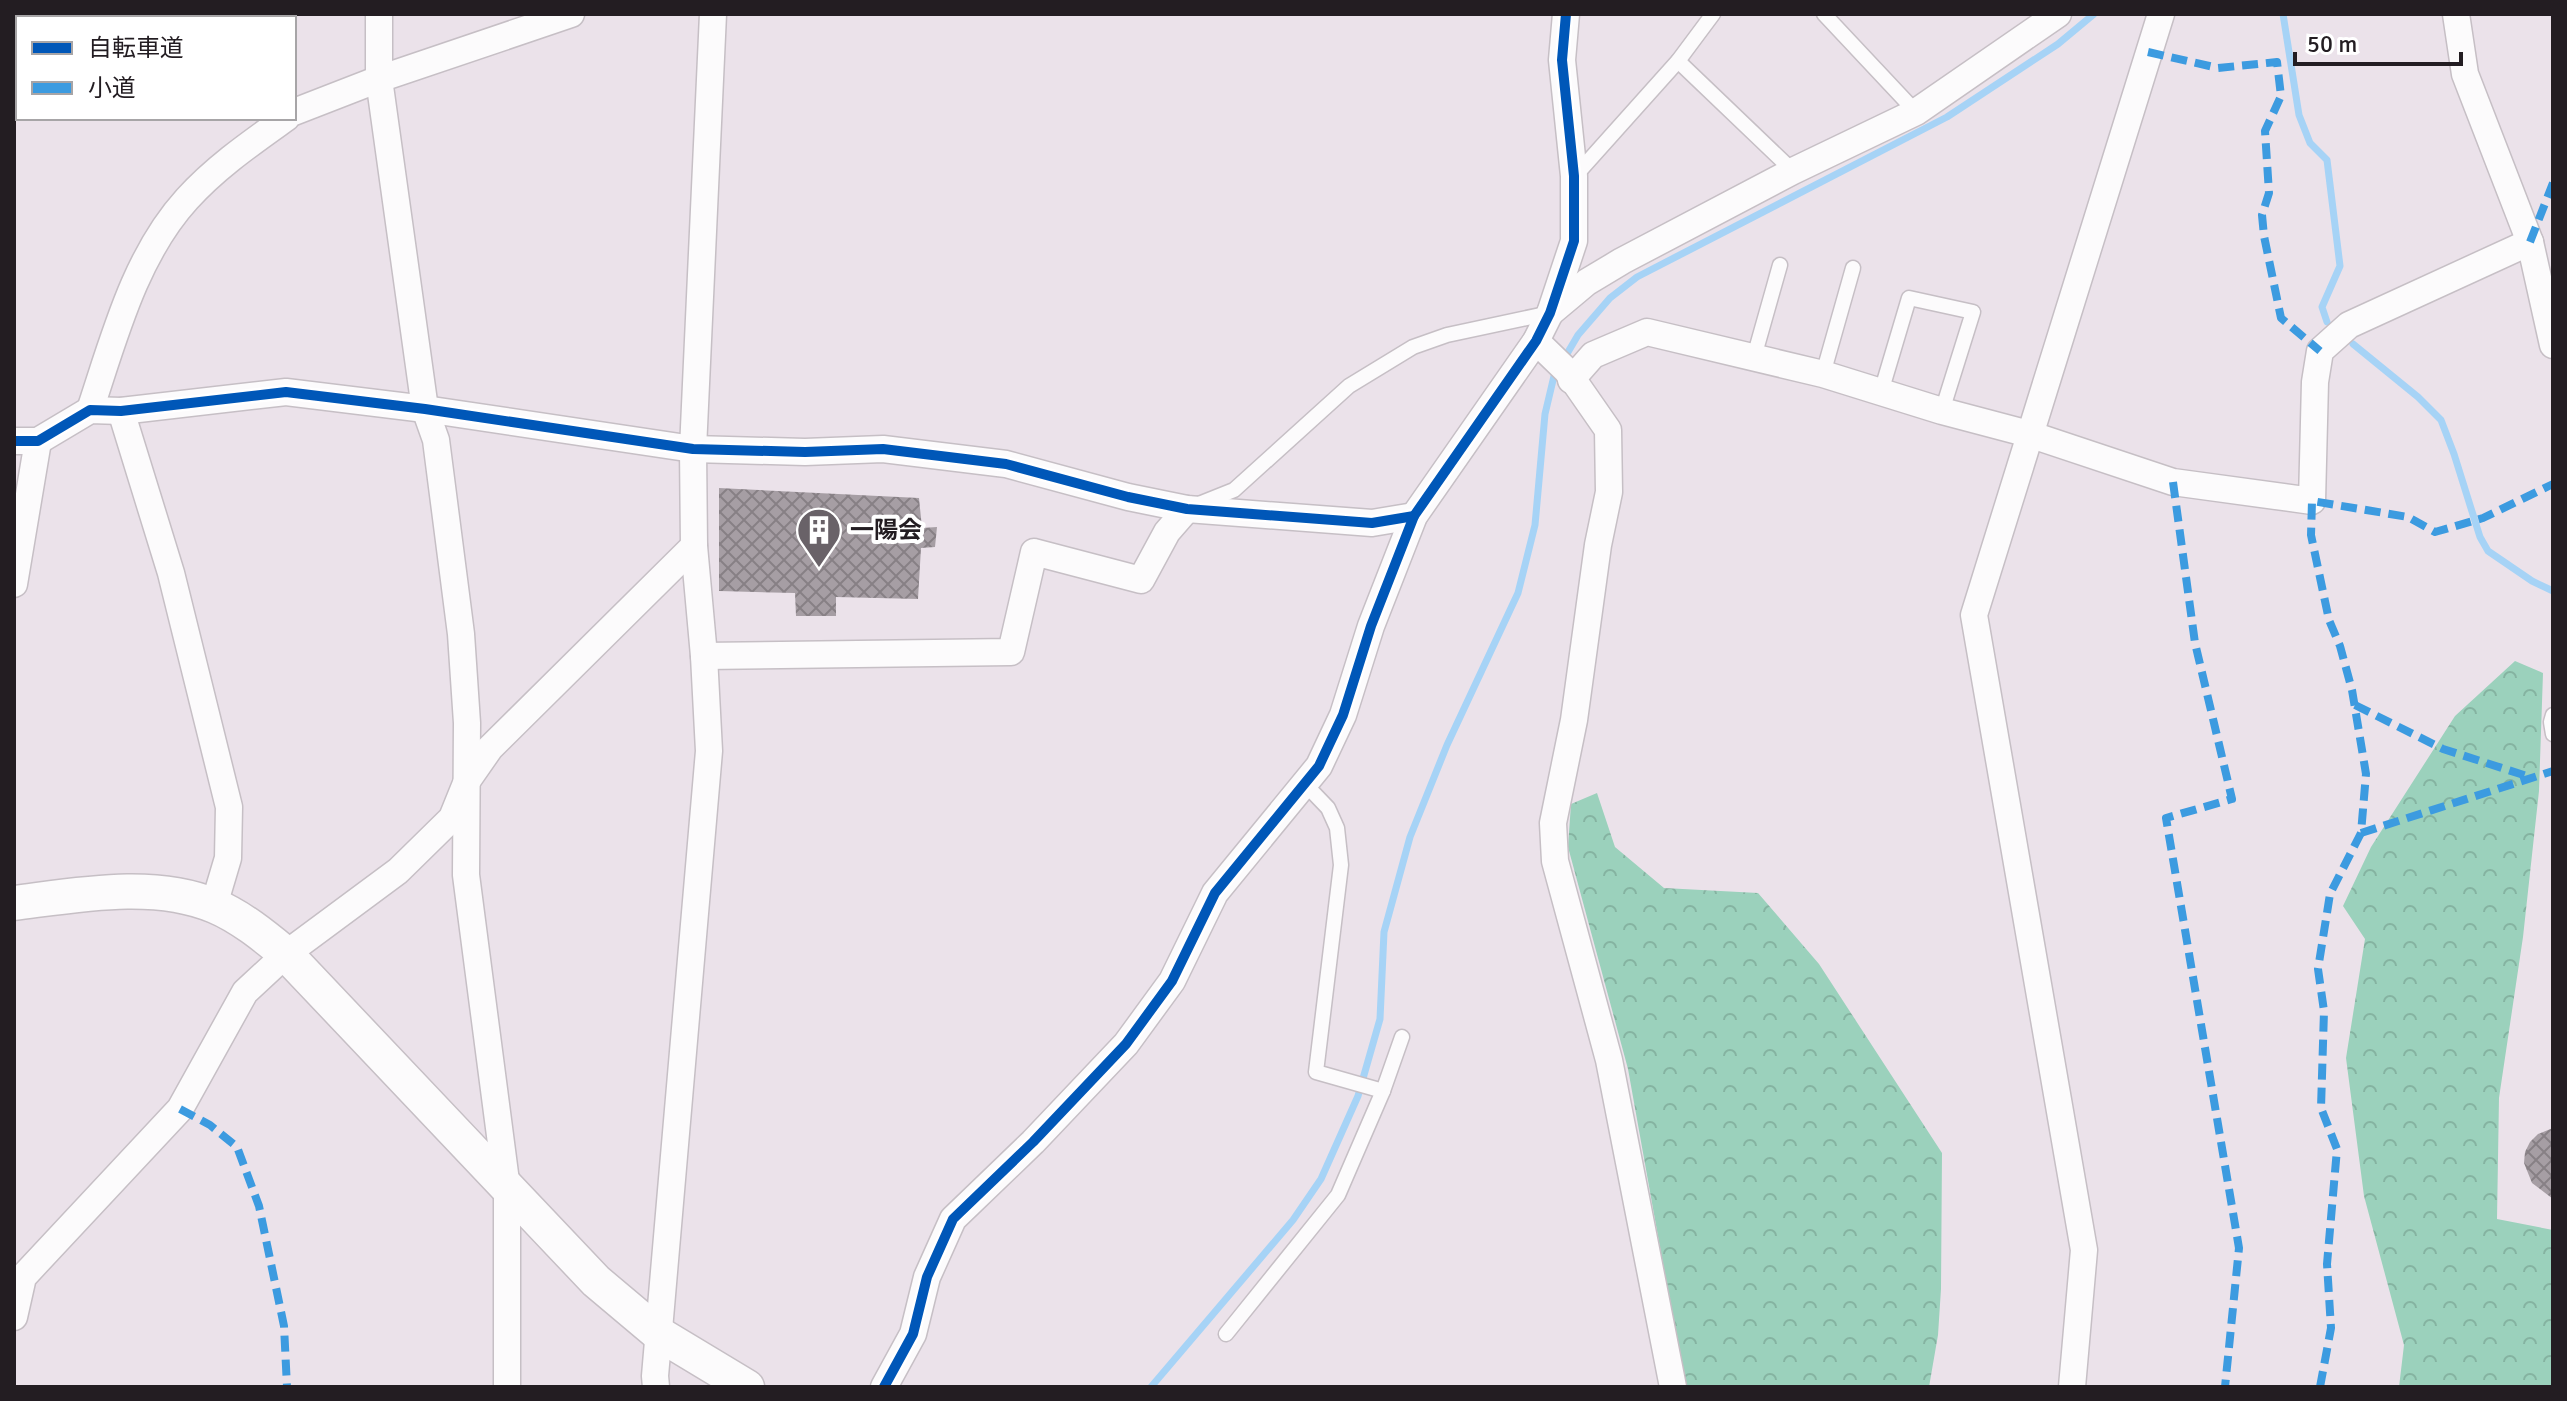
<svg xmlns="http://www.w3.org/2000/svg" width="2567" height="1401" viewBox="0 0 2567 1401" font-family="Signika,'Noto Sans JP',sans-serif">
<style>
.forest{fill:url(#forest-crowns)}
.lines{fill:none;stroke-linecap:round;stroke-linejoin:round}
.stream{stroke:#a6d3f6;stroke-width:7}
.building{fill:url(#building-cross-hatch)}
.service-casing{stroke:#c6bfc5;stroke-width:17}
.minor-casing{stroke:#c6bfc5;stroke-width:29}
.tertiary-casing{stroke:#c6bfc5;stroke-width:37}
.service{stroke:#fcfbfc;stroke-width:14}
.minor{stroke:#fcfbfc;stroke-width:26}
.tertiary{stroke:#fcfbfc;stroke-width:34}
.quiet{stroke:#3c9be0;stroke-width:8;stroke-dasharray:16 8;stroke-linecap:butt}
.cycleway-casing{stroke:#fff;stroke-width:15}
.cycleway{stroke:#0057b8;stroke-width:10}
.labels{text-anchor:middle;stroke-width:8;stroke-linejoin:round;paint-order:stroke}
.poi-label{font-size:24px;font-weight:bold;fill:#231d22;stroke:#fff;text-anchor:start}
</style>
<defs>
<pattern id="forest-crowns" width="20" height="18" patternUnits="userSpaceOnUse" patternTransform="scale(2)"><rect width="20" height="18" fill="#9bd1bc"/><path d="M2 6a3 3 0 1 1 6 0M12 15a3 3 0 1 1 6 0" fill="none" stroke="#85b3a1"/></pattern>
<pattern id="building-cross-hatch" width="8" height="8" patternUnits="userSpaceOnUse" patternTransform="scale(2)"><rect width="8" height="8" fill="#a69ea4"/><path d="M0 0l8 8M0 8l8-8" fill="none" stroke="#878085"/></pattern>
</defs>
<rect width="100%" height="100%" fill="#ebe2ea"/>
<!-- forest -->
<g class="forest">
<path d="M2515,661L2543,673L2539,791L2523,937L2499,1098L2497,1219L2553,1230V1387H2399L2404,1345L2364,1196L2346,1058L2365,939L2343,906L2371,847L2455,716Z"/>
<path d="M1597,793L1615,847L1664,888L1758,893L1819,964L1942,1153L1941,1289L1938,1335L1929,1387H1685L1628,1069L1568,847L1571,804Z"/>
</g>
<g class="lines">
<!-- stream -->
<g class="stream">
<path d="M2283,14L2299,115L2310,143L2327,160L2340,266L2322,307L2327,322"/>
<path d="M2353,344L2418,397L2441,420L2454,454L2480,537L2488,551L2532,581L2553,591"/>
<path d="M1151,1387L1293,1220L1321,1179L1358,1096L1380,1019L1384,932L1410,837L1447,745L1518,593L1535,525L1545,414L1554,376L1578,335L1610,298L1637,277L1947,117L2058,44L2094,14"/>
</g>
</g>
<!-- building -->
<g class="building">
<path d="M719,488L919,498L922,528L937,527L935,547L921,548L918,599L836,597V616H796L795,593L719,591Z"/>
<path d="M2553,1128V1199L2532,1183L2524,1163L2525,1152L2530,1142L2538,1134Z"/>
</g>
<g class="lines">
<!-- service casing -->
<g class="service-casing">
<g id="service">
<path d="M1824,14L1916,112"/>
<path d="M1678,61L1793,171"/>
<path d="M1575,176L1678,61L1713,14"/>
<path d="M1754,357L1780,265"/>
<path d="M1823,374L1853,268"/>
<path d="M1881,392L1909,298L1973,312L1942,411"/>
<path d="M1199,504L1234,490L1349,386L1413,347L1447,335L1550,313"/>
<path d="M2553,715L2551,722L2553,734"/>
<path d="M1305,784L1328,808L1337,828L1341,865L1316,1072L1383,1091"/>
<path d="M1226,1334L1338,1195L1383,1091L1402,1037"/>
</g>
</g>
<!-- minor casing -->
<g class="minor-casing">
<g id="minor">
<path d="M272,14L273,18"/>
<path d="M379,14V79L425,409L436,440L461,634L467,723L466,875L507,1189V1387"/>
<path d="M2456,14L2465,74L2530,242L2553,345"/>
<path d="M294,112L379,79L571,14"/>
<path d="M1550,313L1587,282L1622,261L1793,171L1916,112L2058,14"/>
<path d="M1536,341L1567,371L1608,430L1609,492L1598,545L1574,720L1553,823L1555,861L1609,1060L1673,1387"/>
<path d="M1571,380L1593,355L1647,332L1823,374L1942,411L2029,434L2173,482L2312,501L2315,382L2320,351L2349,325L2530,242"/>
<path d="M90,410C114,338 135,256 187,199C216,167 251,143 286,118"/>
<path d="M121,411L171,573L229,807L228,858L214,905"/>
<path d="M14,441H38L90,410L121,411L286,392L425,409L693,449L805,452L883,449L1006,464L1128,497L1187,509L1372,523L1414,516"/>
<path d="M14,584L38,441"/>
<path d="M704,656L1011,652L1034,552L1141,580L1167,532L1187,509"/>
<path d="M14,1317L23,1277L180,1109L245,992L286,954L398,871L452,818L467,781L490,748L694,546"/>
<path d="M656,1387L655,1376L709,751L704,656L694,546L693,449L713,14"/>
<path d="M884,1387L913,1334L927,1277L953,1219L1033,1142L1126,1044L1172,981L1215,893L1319,766L1343,715L1371,626L1414,516L1536,341L1550,313L1574,241V176L1562,60L1566,14"/>
<path d="M2072,1387L2084,1250L1974,615L2161,14"/>
</g>
</g>
<!-- tertiary casing -->
<g class="tertiary-casing">
<path id="tertiary" d="M14,903C77,895 154,880 215,906C241,917 264,936 286,954L596,1281L659,1334L747,1387"/>
</g>
<!-- service -->
<use href="#service" class="service"/>
<!-- minor -->
<use href="#minor" class="minor"/>
<!-- tertiary -->
<use href="#tertiary" class="tertiary"/>
<!-- quiet -->
<g class="quiet">
<path d="M2148,52L2218,68L2277,62L2281,96L2265,131L2269,193L2262,215L2264,236L2281,318L2320,351"/>
<path d="M2530,242L2553,183"/>
<path d="M2173,482L2195,643L2232,799L2166,818L2239,1248L2225,1387"/>
<path d="M2355,705L2443,749L2533,778"/>
<path d="M2361,833L2553,771"/>
<path d="M180,1109L210,1125L237,1147L259,1206L284,1326L287,1387"/>
<path d="M2320,1387L2331,1328L2327,1264L2337,1149L2321,1108L2324,1011L2318,969L2330,894L2361,833L2366,774L2352,690L2340,646L2329,620L2311,535L2312,501L2408,517L2435,532L2483,518L2553,484"/>
</g>
<!-- cycleway casing -->
<g class="cycleway-casing">
<g id="cycleway">
<path d="M14,441H38L90,410L121,411L286,392L425,409L693,449L805,452L883,449L1006,464L1128,497L1187,509L1372,523L1414,516"/>
<path d="M884,1387L913,1334L927,1277L953,1219L1033,1142L1126,1044L1172,981L1215,893L1319,766L1343,715L1371,626L1414,516L1536,341L1550,313L1574,241V176L1562,60L1566,14"/>
</g>
</g>
<!-- cycleway -->
<use href="#cycleway" class="cycleway"/>
</g>
<!-- icons -->
<defs>
<g id="building-pin" transform="scale(2.3)"><path d="M0 17L-7.5 6A9.5 9.5 0 1 1 7.5 6Z" fill="#696268" stroke="#fff"/><path d="M-4-6H4V6H1V3H-1V6H-4ZM-2.5-4.3h1.7v1.8h-1.7ZM.8-4.3h1.7v1.8H.8ZM-2.5-1h1.7V.8h-1.7ZM.8-1h1.7V.8H.8Z" fill="#fff"/></g>
</defs>
<g fill-rule="evenodd">
<use href="#building-pin" x="819" y="530"/>
</g>
<g class="labels">
<!-- poi labels -->
<g class="poi-label">
<text x="850" y="538">一陽会</text>
</g>
</g>
<!-- border -->
<rect width="2567" height="1401" fill="none" stroke="#231d22" stroke-width="32"/>
<!-- legend -->
<rect x="16" y="16" width="280" height="104" fill="#ffffff" stroke="#a7a5a7" stroke-width="2"/>
<rect x="32" y="42" width="40" height="12" fill="#0057b8" stroke="#a7a5a7" stroke-width="2"/>
<text x="88" y="56" font-size="24" fill="#231d22">自転車道</text>
<rect x="32" y="82" width="40" height="12" fill="#3c9be0" stroke="#a7a5a7" stroke-width="2"/>
<text x="88" y="96" font-size="24" fill="#231d22">小道</text>
<!-- scale -->
<path d="M2295 52v12h166v-12" fill="none" stroke="#231d22" stroke-width="4"/>
<text x="2307" y="52" font-size="24" fill="#231d22" stroke="#ffffff" stroke-width="6" paint-order="stroke">50 m</text>
</svg>
